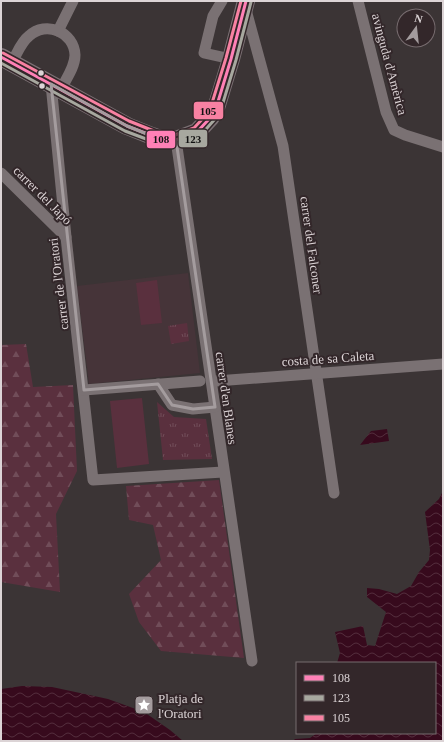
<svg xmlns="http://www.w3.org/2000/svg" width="444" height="742" viewBox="0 0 444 742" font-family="Georgia,serif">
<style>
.built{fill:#463439}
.grass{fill:url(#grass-tufts)}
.forest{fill:url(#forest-firs)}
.pitch{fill:#5a303e}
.water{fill:url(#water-waves)}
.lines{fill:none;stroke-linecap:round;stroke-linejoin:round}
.street{stroke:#7a7173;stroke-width:11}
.primary{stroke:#7c7175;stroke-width:18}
.bus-1-casing{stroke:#33272a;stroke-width:6}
.bus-2-casing{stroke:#33272a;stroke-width:6}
.bus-3-casing{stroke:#33272a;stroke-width:6}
.bus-1{stroke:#ff80b6;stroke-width:3}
.bus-2{stroke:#a7a89f;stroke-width:3}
.bus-3{stroke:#f881a2;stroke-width:3}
.marked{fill:none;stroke:#a49c9e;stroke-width:3;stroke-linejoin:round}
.bus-dot{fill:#dcd4d6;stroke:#33272a;stroke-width:1.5}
.labels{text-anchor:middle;stroke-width:4;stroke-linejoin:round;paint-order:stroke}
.street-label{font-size:13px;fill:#dcd4d6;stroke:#33272a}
.poi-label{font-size:13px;fill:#dcd4d6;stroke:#33272a;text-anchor:start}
.line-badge{stroke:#33272a;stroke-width:1.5}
.pale-badge-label{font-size:11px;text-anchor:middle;font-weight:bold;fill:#111}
</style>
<defs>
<pattern id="grass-tufts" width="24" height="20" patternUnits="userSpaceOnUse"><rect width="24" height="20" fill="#5a303e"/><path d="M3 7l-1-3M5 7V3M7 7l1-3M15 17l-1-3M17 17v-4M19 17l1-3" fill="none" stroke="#714d59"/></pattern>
<pattern id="forest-firs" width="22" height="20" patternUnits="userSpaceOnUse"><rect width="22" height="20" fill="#5a303e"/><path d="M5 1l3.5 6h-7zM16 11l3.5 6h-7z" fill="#714d59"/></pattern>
<pattern id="water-waves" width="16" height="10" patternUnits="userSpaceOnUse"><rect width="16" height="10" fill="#370a1d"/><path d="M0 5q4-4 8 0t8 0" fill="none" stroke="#532d3d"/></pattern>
</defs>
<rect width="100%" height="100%" fill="#3b3435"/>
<!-- built -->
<path class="built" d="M188,273L200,373L89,384L77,286Z"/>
<!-- grass -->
<g class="grass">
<path d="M187,323L189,341L171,344L168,326Z"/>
<path d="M157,402L174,417L206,419L212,459L163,460Z"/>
</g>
<!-- forest -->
<g class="forest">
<path d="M26,344L33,387L73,385L77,471L56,514L60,592L1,582V345Z"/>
<path d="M219,480L244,658L161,651L139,622L129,594L161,560L153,525L129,520L126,486Z"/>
</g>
<!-- pitch -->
<g class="pitch">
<path d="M157,280L162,323L141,325L136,283Z"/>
<path d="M142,398L149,464L117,468L110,401Z"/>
</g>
<!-- water -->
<g class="water">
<path d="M387,429L389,441L360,445L371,431Z"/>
<path d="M443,491V741H293L295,739L310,738L317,733H435V663H337L340,653L335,632L363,626L367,645L375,646L386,612L367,597V588L379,589L397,594L411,586L419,572L429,560L430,550L425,512L439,499Z"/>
<path d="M22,686L52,687L108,699L144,712L170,730L183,741H1V689Z"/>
</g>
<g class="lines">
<!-- street -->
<g class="street">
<path d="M222,1L213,16L204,53L231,59"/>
<path d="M358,1L386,112L394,130L405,135L443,147"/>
<path d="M246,10L283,146L334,493"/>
<path d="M58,31L73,1"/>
<path d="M12,62C17,54 21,42 29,36C46,20 74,32 75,55C75,67 66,79 61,89"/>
<path d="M51,84L66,237L93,480L223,472"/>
<path d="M176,140L252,661"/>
<path d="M1,173L66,237"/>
<path d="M216,381L443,364"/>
<path d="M158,384L172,405L193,409L215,407"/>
<path d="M84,390L200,381"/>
</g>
<!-- primary -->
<path class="primary" d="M1,57L127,126L152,136L163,140H176L197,132L211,117L217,105L231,59L246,1"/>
<!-- bus-1 casing -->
<g class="bus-1-casing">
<path id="bus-1" d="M1,57L127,126L163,140H176L197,132L211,117L217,105L231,59L246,1"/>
</g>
<!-- bus-2 casing -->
<g class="bus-2-casing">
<path id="bus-2" d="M1,63L125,131L162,145H177L200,136L215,119L222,106L236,60L251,2"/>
</g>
<!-- bus-3 casing -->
<g class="bus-3-casing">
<path id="bus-3" d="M3,53L129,121L164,135H175L194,128L207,114L212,103L226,58L241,1"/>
</g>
<!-- bus-1 -->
<use href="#bus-1" class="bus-1"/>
<!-- bus-2 -->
<use href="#bus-2" class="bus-2"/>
<!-- bus-3 -->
<use href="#bus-3" class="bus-3"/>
</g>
<!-- marked area -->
<path class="marked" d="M51,84L127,126L152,136L176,140L215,407L193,409L172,405L158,384L84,390Z"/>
<!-- icons -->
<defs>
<g id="sight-square" transform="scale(1)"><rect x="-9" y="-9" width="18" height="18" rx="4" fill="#a49c9e" stroke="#33272a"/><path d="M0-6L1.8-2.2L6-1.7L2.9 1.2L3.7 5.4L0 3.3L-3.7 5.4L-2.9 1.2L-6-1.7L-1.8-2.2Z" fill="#fff"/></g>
</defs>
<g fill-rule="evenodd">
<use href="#sight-square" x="144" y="705"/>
</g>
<!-- markers -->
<g class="bus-dot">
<circle cx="41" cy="73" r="3.5"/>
<circle cx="42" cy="86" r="3.5"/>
</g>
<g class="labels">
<!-- street labels -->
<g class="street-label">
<text transform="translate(390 64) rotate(75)" y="5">avinguda d'Amèrica</text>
<text transform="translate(43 195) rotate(45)" y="5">carrer del Japó</text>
<text transform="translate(312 245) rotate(82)" y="5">carrer del Falconer</text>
<text transform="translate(58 284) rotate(-97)" y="5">carrer de l'Oratori</text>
<text transform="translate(328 358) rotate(-4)" y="5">costa de sa Caleta</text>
<text transform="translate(227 398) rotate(82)" y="5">carrer d'en Blanes</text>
</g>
<!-- poi labels -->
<g class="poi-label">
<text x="158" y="703">Platja de<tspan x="158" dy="15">l'Oratori</tspan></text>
</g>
</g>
<g class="line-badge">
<rect x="193" y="101" width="31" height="19" rx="4" fill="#f881a2"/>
<rect x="178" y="129" width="30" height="19" rx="4" fill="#a7a89f"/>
<rect x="146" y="130" width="30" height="19" rx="4" fill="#ff80b6"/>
</g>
<g class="pale-badge-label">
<text x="208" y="115">105</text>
<text x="193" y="143">123</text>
<text x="161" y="143">108</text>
</g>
<!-- border -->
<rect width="444" height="742" fill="none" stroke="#dcd4d6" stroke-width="4"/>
<!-- legend -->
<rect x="296" y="662" width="140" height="72" fill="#33272a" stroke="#776c6f"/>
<rect x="304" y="675" width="20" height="6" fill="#ff80b6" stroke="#776c6f"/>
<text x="332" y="682" font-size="12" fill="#dcd4d6">108</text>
<rect x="304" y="695" width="20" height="6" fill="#a7a89f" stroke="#776c6f"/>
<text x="332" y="702" font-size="12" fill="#dcd4d6">123</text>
<rect x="304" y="715" width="20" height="6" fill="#f881a2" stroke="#776c6f"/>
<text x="332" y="722" font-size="12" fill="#dcd4d6">105</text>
<!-- north arrow -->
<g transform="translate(416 28) rotate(15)"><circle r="19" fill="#33272a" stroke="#776c6f"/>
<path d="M0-3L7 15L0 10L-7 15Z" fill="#a49c9e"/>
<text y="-6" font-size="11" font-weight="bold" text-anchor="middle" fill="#dcd4d6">N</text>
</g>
</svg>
